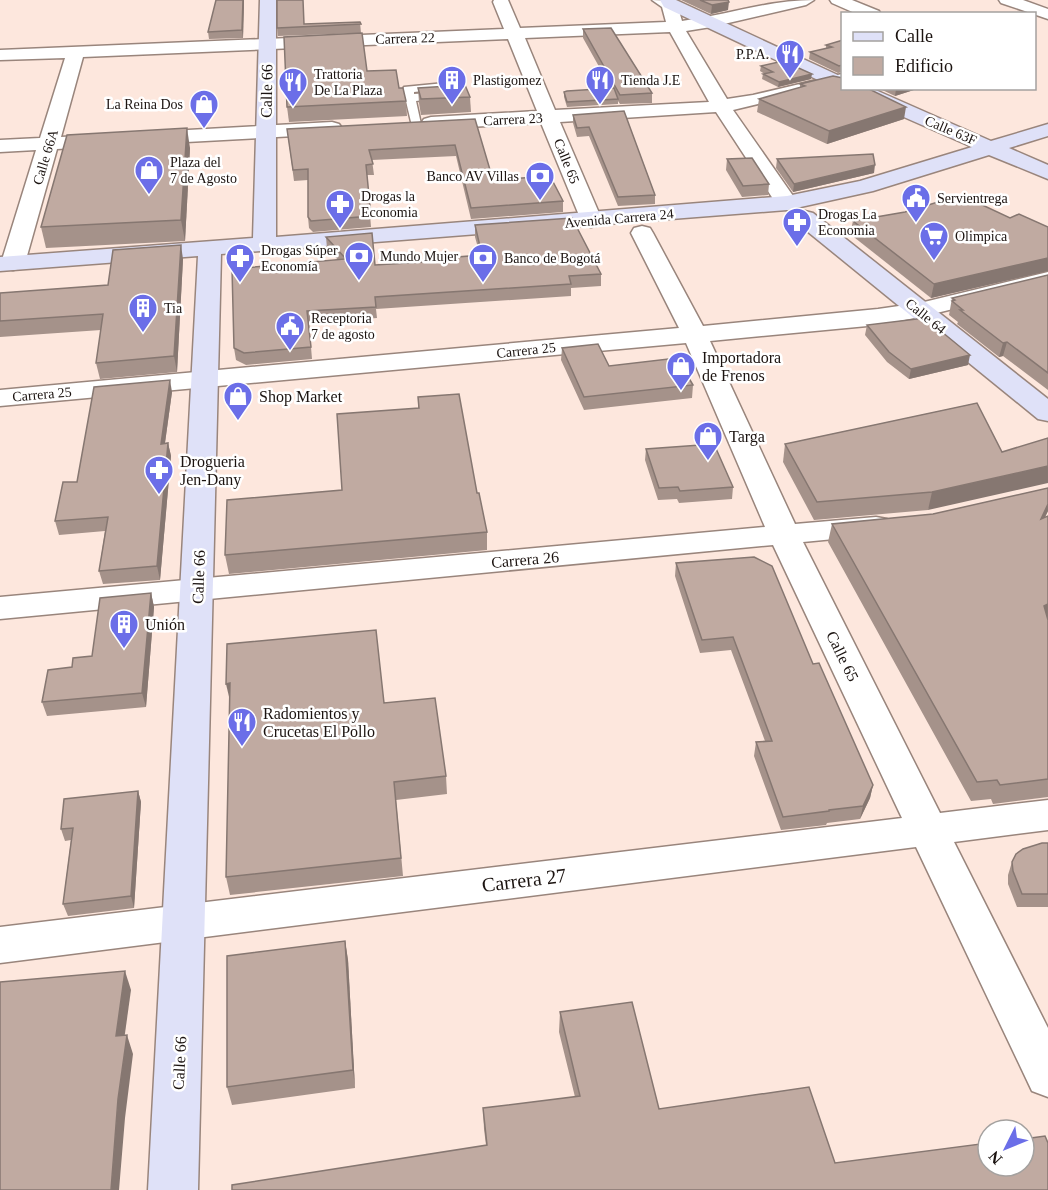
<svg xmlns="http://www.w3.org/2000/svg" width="1048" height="1190" viewBox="0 0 1048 1190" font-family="Georgia,serif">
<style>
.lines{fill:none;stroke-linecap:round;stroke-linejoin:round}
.lane-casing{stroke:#99857c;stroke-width:3}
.street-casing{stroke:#99857c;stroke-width:3}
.secondary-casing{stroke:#99857c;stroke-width:3}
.lane{fill:#fff;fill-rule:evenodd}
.street{fill:#fff;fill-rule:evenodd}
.secondary{fill:#dfe1f8;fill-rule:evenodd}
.wall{fill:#a5928a}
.shaded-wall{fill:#867771}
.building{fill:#c0aaa1;stroke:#867771;stroke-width:1.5}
.labels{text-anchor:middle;stroke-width:5;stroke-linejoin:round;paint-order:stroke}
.far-street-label{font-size:14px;fill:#1b1310;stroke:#fff}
.far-poi-label{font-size:14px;fill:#1b1310;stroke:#fff;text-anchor:start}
.street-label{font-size:16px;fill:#1b1310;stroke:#fff}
.poi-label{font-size:16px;fill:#1b1310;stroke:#fff;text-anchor:start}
.near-street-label{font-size:20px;fill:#1b1310;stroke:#fff}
</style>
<rect width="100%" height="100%" fill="#fde7dd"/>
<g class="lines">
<!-- lane casing -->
<g class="lane-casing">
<path id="lane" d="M445,83L449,84L455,94L454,96L416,101L421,124L420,126H412L403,89L404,87ZM442,89L443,92L414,94V92Z"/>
</g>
<!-- street casing -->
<g class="street-casing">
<g id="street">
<path d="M494,0H508L520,28L666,22L662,7L652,0L676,1L682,21C727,15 769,0 814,0L806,5L711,27L686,31L727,99L753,95L842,74V84L733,110L798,203L795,208L787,210L779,208L716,112L560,122L602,220L599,225L591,227L583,225L541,123L431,129L424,127L421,123L424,119L431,117L537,111L508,39L83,57L61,137L332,122L339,124L342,128L339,132L332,134L57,149L25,263L21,268L13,270L5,268L1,263L36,150L0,152V140L40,138L65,58L0,60V50L504,29L493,2ZM670,32L709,102L555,110L525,38Z"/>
<path d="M830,0H852L879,11L881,14H857L832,3Z"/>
<path d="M999,0H1023L1048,9V19L1001,3Z"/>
<path d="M642,226L650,228L653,233L703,326L878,309L920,303L1048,272V286L920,317L878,325L710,341L795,524L876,517L887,519L892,526L887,533L876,535L803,542L940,813L1048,800V830L954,842L1048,1028V1097L1032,1091L916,847L0,963V927L902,818L773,545L0,619V597L765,527L686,343L0,406V390L679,328L631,233L634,228Z"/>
</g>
</g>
<!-- secondary casing -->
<g class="secondary-casing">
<g id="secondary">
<path d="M260,0H276V237L787,196L860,181L972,147L847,92L845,89L835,88L664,7L660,0H676L842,77V88H871L991,141L1048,124V136L1009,148L1048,165V179L989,155L873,191L787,210L221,254L198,1190H148L198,256L0,271V257L253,238Z"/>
<path d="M805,211L813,213L1048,399V421L1038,419L797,223L794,218L797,213Z"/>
</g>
</g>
<!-- lane -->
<use href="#lane" class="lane"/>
<!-- street -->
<use href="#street" class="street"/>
<!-- secondary -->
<use href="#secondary" class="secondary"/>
</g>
<!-- wall -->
<g class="wall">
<path d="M216,0H244L243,38L209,39L208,32Z"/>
<path d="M681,0H728V10L711,14Z"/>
<path d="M360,22L361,33L278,36L277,28L305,24Z"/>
<path d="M583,29L652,93V103L620,104L618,101V104L567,107L564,97V92L611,88L583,38Z"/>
<path d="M843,40V72L838,73L809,59L810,52L826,49V45Z"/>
<path d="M761,66L811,79L778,87L762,79L763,74H765L760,71Z"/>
<path d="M367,71L399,88L406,101L407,116L289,122L287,107Z"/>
<path d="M800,84L904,119L827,144L757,112L759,99L800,88Z"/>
<path d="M418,88L470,97L471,112L421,115L419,103Z"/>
<path d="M878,88H920L895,96Z"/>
<path d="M624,111L655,195V204L618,206L589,136L577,137L573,123V115Z"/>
<path d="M475,119L493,180L563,201V212L471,219L456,156L372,160L374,175H367L371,227L313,232L309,228L308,217V180L294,181L287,129Z"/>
<path d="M190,148L185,241L46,248L41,227Z"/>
<path d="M727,159L769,184L768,195L742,197L726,170Z"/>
<path d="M777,159L874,173L793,192L776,168Z"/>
<path d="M1010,218L1048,227V271L931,298L850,234L853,221Z"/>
<path d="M475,225L601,274V286L571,288V296L376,309L377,318L309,323L312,359L246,365L236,360L234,348L338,260L327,248L326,237L375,265L457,260V257L480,255L475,237Z"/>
<path d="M183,259L177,372L100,379L96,363L101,330L0,337V293L108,285Z"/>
<path d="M1048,275V390L1003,356L999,357L957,324L958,322L949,315L952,298Z"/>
<path d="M867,325L968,365L909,379L887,362L865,335Z"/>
<path d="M562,348L609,366L693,385L692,398L584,410L561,360Z"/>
<path d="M172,392L165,443H168L171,456L160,580L103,584L99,571L105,531L59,535L55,521L77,482Z"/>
<path d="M418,397L477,493L487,532V550L229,574L225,555L342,490L418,408Z"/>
<path d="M977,403L928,510L814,520L783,462L785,444Z"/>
<path d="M646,449L733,487L732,499L679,503L677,499L658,500L645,460Z"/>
<path d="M1048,488V511L1045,517L1048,516V797L993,804L991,799L971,801L828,542L832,524L933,514Z"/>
<path d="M676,563L813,664L873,785L870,798L860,819L827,823L826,825L781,830L754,756L756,742L765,741L731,650L700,653L675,576Z"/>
<path d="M151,593L154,607L146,707L47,716L42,702L72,667L92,656Z"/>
<path d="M384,703L446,776L447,794L396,800L403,876L230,895L226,877Z"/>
<path d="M138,791L141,802L134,908L68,916L63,904L71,840L65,841L61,829Z"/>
<path d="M1048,843V907H1017L1008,884V875L1012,862Z"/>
<path d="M345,941L348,960L355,1088L232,1105L227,1087Z"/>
<path d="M560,1012L659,1109L835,1163L1048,1190L486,1145L484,1129L483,1108L575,1097L559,1032Z"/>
</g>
<!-- shaded-wall -->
<g class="shaded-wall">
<path d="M243,0H244L243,38L242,30Z"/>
<path d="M729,2L728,10L711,14L712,5Z"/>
<path d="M812,74L811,79L778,87L779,82Z"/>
<path d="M898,88H920L895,96L896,89Z"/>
<path d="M906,107L904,119L827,144L829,131Z"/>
<path d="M187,128L190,148L185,241L181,220Z"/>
<path d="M875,165L874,173L793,192L794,184Z"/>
<path d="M181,245L183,259L177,372L174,356Z"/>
<path d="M1048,258V271L931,298L934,284Z"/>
<path d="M1007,342L1003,356L999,357L1003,343Z"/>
<path d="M970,355L968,365L909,379L911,369Z"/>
<path d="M170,380L172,392L163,457L161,444Z"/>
<path d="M168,443L171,456L160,580L157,566Z"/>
<path d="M1048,466V483L928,510L932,492Z"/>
<path d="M1048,504V511L1035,537L1041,519Z"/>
<path d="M151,593L154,607L146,707L142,693Z"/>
<path d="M1048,604V621L1044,606Z"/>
<path d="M230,683V701L226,684Z"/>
<path d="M873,785L870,798L860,819L863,806Z"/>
<path d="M138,791L141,802L134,908L131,896Z"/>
<path d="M345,941L348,960L355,1088L353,1070Z"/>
<path d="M125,971L131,990L122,1055L116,1036Z"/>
<path d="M127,1035L133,1054L125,1118L119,1190H111L118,1099Z"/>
</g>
<!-- building -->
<g class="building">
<path d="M216,0H243L242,30L208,32Z"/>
<path d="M277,0H303L304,24L360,22L361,24L277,28Z"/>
<path d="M700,0H728L729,2L712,5Z"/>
<path d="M611,28L652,93L620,95L583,29Z"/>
<path d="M362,33L367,71L396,70L399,88H403L406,101L287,107L284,37Z"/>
<path d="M843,40V65L839,66L810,52L832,47L826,45Z"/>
<path d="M783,61L812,74L779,82L763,74L773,72L761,66Z"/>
<path d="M833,76L843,78V88H867L906,107L829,131L759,99L805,86L800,84Z"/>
<path d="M465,85L470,97L421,99L418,88Z"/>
<path d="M614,88L618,99L567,102L564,92L567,91Z"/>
<path d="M624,111L655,195L618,197L589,127L577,128L573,115Z"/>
<path d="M475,119L493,180L550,176L563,201L471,208L455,145L369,150L373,164L366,165L371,216L311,221L308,217V169L293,170L287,129Z"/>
<path d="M187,128L181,220L41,227L67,135Z"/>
<path d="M873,154L875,165L794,184L777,159Z"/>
<path d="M752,158L769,184L743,186L727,159Z"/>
<path d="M961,195L1010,218L1019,214L1048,227V258L934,284L853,221L905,212Z"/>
<path d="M572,218L601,274L569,276L571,284L375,297L376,307L307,311L311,347L244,353L234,348L232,269L346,259L326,237L372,233L375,265L457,260V257L482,255L475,225Z"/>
<path d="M181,245L174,356L96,363L103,314L0,321V293L108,285L113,250Z"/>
<path d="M1048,275V373L1007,342L1003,343L960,310H963L952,301L955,300L952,298Z"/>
<path d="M925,318L970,355L911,369L889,352L867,325Z"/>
<path d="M598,344L609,366L677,358L693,385L584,397L562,348Z"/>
<path d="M170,380L161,444L168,443L157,566L99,571L108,517L55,521L63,482H77L94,387Z"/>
<path d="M459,394L477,493H479L487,532L225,555L227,500L342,490L337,414L419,408L418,397Z"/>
<path d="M977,403L1002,452L1048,438V466L932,492L817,502L785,444Z"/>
<path d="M714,444L733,487L680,491L678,487L659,488L646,449Z"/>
<path d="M1048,488V504L1041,519L1048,516V604L1044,606L1048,620V779L1000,785L997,780L977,782L832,524L933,514Z"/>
<path d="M754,557L772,566L813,664L819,663L873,785L863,806L829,810V811L783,817L756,742L772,741L733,637L702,640L676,563Z"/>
<path d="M151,593L142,693L42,702L48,670L72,667L73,658L92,656L100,598Z"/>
<path d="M376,630L384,703L435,698L446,776L394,782L401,858L226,877L230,683L226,684L227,644Z"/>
<path d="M138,791L131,896L63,904L73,828L61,829L64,799Z"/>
<path d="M1042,843H1048V894H1022L1013,871L1012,862L1016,854L1023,849Z"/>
<path d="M345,941L353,1070L227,1087V956Z"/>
<path d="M125,971L116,1036L127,1035L118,1099L111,1190H0V982Z"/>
<path d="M632,1002L659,1109L809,1087L835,1163L988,1143V1166H1024V1139L1045,1136L1048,1143V1190H232V1185L487,1145L483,1108L580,1096L560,1012Z"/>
</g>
<!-- icons -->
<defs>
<g id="restaurant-pin" transform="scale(1.5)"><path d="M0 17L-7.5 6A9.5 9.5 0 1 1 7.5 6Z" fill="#6b6ee8" stroke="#fff"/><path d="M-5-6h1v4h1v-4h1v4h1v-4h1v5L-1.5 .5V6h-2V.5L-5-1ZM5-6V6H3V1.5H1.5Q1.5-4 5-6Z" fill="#fff"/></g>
<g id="building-pin" transform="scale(1.5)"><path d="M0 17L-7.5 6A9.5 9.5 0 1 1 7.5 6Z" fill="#6b6ee8" stroke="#fff"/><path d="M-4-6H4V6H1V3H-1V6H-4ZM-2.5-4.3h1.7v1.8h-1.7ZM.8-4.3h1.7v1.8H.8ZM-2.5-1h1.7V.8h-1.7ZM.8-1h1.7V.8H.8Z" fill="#fff"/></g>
<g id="shop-pin" transform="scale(1.5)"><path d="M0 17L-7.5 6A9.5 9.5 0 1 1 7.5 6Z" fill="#6b6ee8" stroke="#fff"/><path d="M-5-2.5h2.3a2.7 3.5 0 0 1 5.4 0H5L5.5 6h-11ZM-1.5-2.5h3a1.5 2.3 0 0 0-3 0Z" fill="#fff"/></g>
<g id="bank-pin" transform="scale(1.5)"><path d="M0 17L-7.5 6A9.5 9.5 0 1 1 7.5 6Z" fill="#6b6ee8" stroke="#fff"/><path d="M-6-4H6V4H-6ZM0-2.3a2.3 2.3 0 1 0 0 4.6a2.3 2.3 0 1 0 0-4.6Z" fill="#fff"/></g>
<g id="civic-pin" transform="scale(1.5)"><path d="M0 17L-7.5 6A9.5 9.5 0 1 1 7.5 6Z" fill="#6b6ee8" stroke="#fff"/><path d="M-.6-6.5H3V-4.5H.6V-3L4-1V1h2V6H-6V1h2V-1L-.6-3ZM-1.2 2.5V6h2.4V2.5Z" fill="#fff"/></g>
<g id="pharmacy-pin" transform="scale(1.5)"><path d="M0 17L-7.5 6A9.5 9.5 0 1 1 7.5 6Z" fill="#6b6ee8" stroke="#fff"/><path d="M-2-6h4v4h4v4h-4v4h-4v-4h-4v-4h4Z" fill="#fff"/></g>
<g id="supermarket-pin" transform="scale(1.5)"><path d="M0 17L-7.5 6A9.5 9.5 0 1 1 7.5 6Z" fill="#6b6ee8" stroke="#fff"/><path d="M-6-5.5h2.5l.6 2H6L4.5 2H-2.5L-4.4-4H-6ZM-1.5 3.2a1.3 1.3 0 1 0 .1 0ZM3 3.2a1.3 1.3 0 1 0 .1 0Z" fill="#fff"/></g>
</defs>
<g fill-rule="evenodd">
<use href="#restaurant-pin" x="790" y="54"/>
<use href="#building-pin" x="452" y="80"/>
<use href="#restaurant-pin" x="600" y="80"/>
<use href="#restaurant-pin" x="293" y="82"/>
<use href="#shop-pin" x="204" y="104"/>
<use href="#shop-pin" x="149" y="170"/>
<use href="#bank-pin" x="540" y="176"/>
<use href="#civic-pin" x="916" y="198"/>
<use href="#pharmacy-pin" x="340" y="204"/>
<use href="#pharmacy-pin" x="797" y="222"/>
<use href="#supermarket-pin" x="934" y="236"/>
<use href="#bank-pin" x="359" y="256"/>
<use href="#pharmacy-pin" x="240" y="258"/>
<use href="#bank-pin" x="483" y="258"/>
<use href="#building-pin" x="143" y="308"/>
<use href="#civic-pin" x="290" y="326"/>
<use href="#shop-pin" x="681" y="366"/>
<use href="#shop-pin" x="238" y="396"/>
<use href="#shop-pin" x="708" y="436"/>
<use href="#pharmacy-pin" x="159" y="470"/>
<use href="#building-pin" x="124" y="624"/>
<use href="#restaurant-pin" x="242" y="722"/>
</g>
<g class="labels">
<!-- far-street labels -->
<g class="far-street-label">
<text transform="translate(405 38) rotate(-2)" y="5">Carrera 22</text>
<text transform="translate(513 119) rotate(-3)" y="5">Carrera 23</text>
<text transform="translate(951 130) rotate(23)" y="5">Calle 63F</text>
<text transform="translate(45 157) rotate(-73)" y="5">Calle 66A</text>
<text transform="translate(567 161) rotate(68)" y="5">Calle 65</text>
<text transform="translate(619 218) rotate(-5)" y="5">Avenida Carrera 24</text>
<text transform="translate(926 316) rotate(39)" y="5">Calle 64</text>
<text transform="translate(526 350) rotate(-6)" y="5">Carrera 25</text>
<text transform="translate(42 394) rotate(-5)" y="5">Carrera 25</text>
</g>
<!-- far-poi labels -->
<g class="far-poi-label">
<text x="769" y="59" text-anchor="end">P.P.A.</text>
<text x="314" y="79">Trattoria<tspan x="314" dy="16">De La Plaza</tspan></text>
<text x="473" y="85">Plastigomez</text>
<text x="621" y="85">Tienda J.E</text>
<text x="183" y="109" text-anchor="end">La Reina Dos</text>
<text x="170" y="167">Plaza del<tspan x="170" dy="16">7 de Agosto</tspan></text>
<text x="519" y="181" text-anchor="end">Banco AV Villas</text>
<text x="361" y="201">Drogas la<tspan x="361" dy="16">Economia</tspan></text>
<text x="937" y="203">Servientrega</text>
<text x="818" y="219">Drogas La<tspan x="818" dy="16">Economia</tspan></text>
<text x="955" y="241">Olimpica</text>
<text x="261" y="255">Drogas Súper<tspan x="261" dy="16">Economía</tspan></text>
<text x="380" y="261">Mundo Mujer</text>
<text x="504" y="263">Banco de Bogotá</text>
<text x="164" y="313">Tia</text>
<text x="311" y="323">Receptoria<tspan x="311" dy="16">7 de agosto</tspan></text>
</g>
<!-- street labels -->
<g class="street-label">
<text transform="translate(266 91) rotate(-89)" y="6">Calle 66</text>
<text transform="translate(525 559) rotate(-5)" y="6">Carrera 26</text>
<text transform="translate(198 577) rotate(-88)" y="6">Calle 66</text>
<text transform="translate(843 656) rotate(64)" y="6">Calle 65</text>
<text transform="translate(179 1063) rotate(-87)" y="6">Calle 66</text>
</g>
<!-- poi labels -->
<g class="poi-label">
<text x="702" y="363">Importadora<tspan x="702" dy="18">de Frenos</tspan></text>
<text x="259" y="402">Shop Market</text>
<text x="729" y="442">Targa</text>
<text x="180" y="467">Drogueria<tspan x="180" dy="18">Jen-Dany</tspan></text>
<text x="145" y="630">Unión</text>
<text x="263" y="719">Radomientos y<tspan x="263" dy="18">Crucetas El Pollo</tspan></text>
</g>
<!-- near-street labels -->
<g class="near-street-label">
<text transform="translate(524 880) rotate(-7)" y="7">Carrera 27</text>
</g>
</g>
<!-- legend -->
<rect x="841" y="12" width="195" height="78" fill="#ffffff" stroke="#a4a19f" stroke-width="1.5"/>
<rect x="853" y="32" width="30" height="9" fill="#dfe1f8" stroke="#a4a19f" stroke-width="1.5"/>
<text x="895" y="42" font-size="18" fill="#1b1310">Calle</text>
<rect x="853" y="57" width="30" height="18" fill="#c0aaa1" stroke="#a4a19f" stroke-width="1.5"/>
<text x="895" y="72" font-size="18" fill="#1b1310">Edificio</text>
<!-- north arrow -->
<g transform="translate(1006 1148) rotate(227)"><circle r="28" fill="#ffffff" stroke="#a4a19f" stroke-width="1.5"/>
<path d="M0-4.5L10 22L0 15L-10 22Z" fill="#6b6ee8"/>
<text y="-9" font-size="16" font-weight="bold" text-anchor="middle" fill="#1b1310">N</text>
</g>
</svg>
